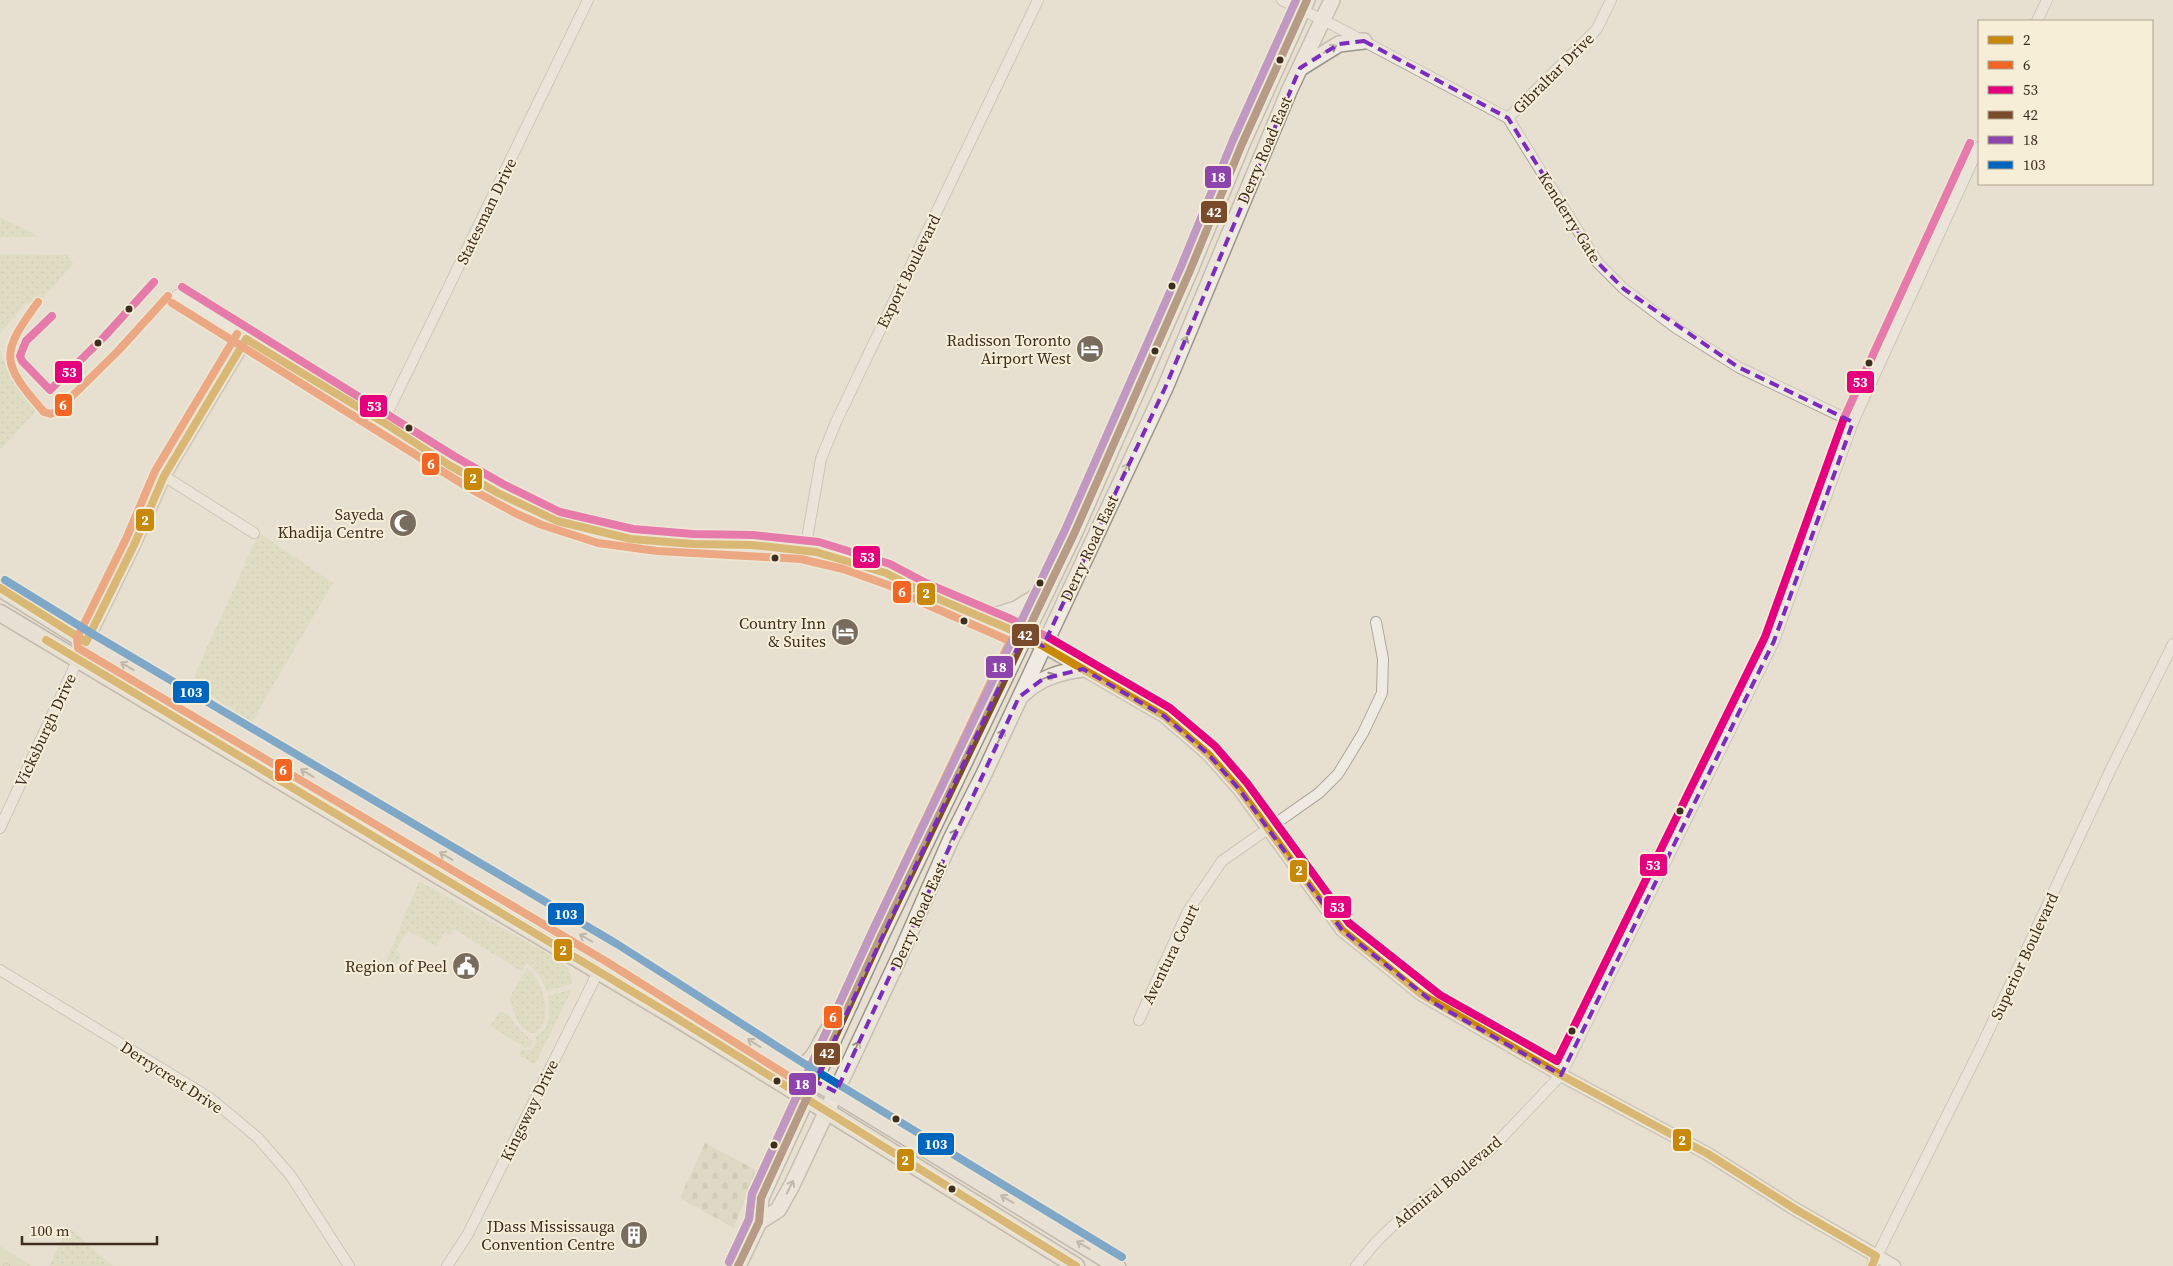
<svg xmlns="http://www.w3.org/2000/svg" width="2173" height="1266" viewBox="0 0 2173 1266" font-family="'Source Serif 4',serif">
<style>
.grass{fill:url(#grass-dots)}
.forest{fill:url(#forest-crowns)}
.cemetery{fill:url(#cemetery-stones)}
.lines{fill:none;stroke-linecap:round;stroke-linejoin:round}
.minor-casing{stroke:#ada599;stroke-width:12}
.tertiary-casing{stroke:#ada599;stroke-width:15}
.secondary-casing{stroke:#9c958a;stroke-width:18}
.primary-casing{stroke:#928b80;stroke-width:19}
.minor{stroke:#efebe3;stroke-width:10}
.tertiary{stroke:#efebe3;stroke-width:12}
.secondary{stroke:#efebe3;stroke-width:15}
.primary{stroke:#e6e1d4;stroke-width:16}
.bus-1-casing{stroke:#f7eed8;stroke-width:11}
.bus-2-casing{stroke:#f7eed8;stroke-width:11}
.bus-3-casing{stroke:#f7eed8;stroke-width:11}
.bus-4-casing{stroke:#f7eed8;stroke-width:11}
.bus-5-casing{stroke:#f7eed8;stroke-width:11}
.bus-6-casing{stroke:#f7eed8;stroke-width:11}
.bus-1{stroke:#c88808;stroke-width:8}
.bus-2{stroke:#f26522;stroke-width:8}
.bus-3{stroke:#e5007d;stroke-width:8}
.bus-4{stroke:#7a4b2a;stroke-width:8}
.bus-5{stroke:#8e44ad;stroke-width:8}
.bus-6{stroke:#0065bd;stroke-width:8}
.oneway{stroke:#968c82}
.oneway2{stroke:#92887a}
.marked{fill:none;stroke:#7b2cbf;stroke-width:4;stroke-dasharray:10 6;stroke-linejoin:round}
.bus-dot{fill:#3d2e20;stroke:#f7eed8;stroke-width:2}
.labels{text-anchor:middle;stroke-width:4;stroke-linejoin:round;paint-order:stroke}
.street-label{font-size:16px;fill:#3d2e20;stroke:#f7eed8}
.poi-label{font-size:16px;fill:#3d2e20;stroke:#f7eed8;text-anchor:end}
.line-badge{stroke:#f7eed8;stroke-width:2}
.badge-label{font-size:14px;text-anchor:middle;font-weight:bold;fill:#fff}
</style>
<defs>
<pattern id="grass-dots" width="8" height="8" patternUnits="userSpaceOnUse" patternTransform="scale(1.25)"><rect width="8" height="8" fill="#d6d7b3"/><path d="M2 2h.1M6 6h.1" fill="none" stroke="#b9b99a" stroke-width="1.8" stroke-linecap="round"/></pattern>
<pattern id="forest-crowns" width="20" height="18" patternUnits="userSpaceOnUse" patternTransform="scale(1.25)"><rect width="20" height="18" fill="#d6d7b3"/><path d="M2 6a3 3 0 1 1 6 0M12 15a3 3 0 1 1 6 0" fill="none" stroke="#b9b99a"/></pattern>
<pattern id="cemetery-stones" width="16" height="16" patternUnits="userSpaceOnUse" patternTransform="scale(1.25)"><rect width="16" height="16" fill="#d1d1b3"/><path d="M2 7V4a2 2 0 0 1 4 0v3zM10 15v-3a2 2 0 0 1 4 0v3z" fill="#b4b49a"/></pattern>
</defs>
<rect width="100%" height="100%" fill="#e7e0d1"/>
<!-- grass -->
<g class="grass">
<path d="M0,217L40,237H0Z"/>
<path d="M0,254L67,255L73,264L42,299L24,305L0,334Z"/>
<path d="M0,349L5,364L39,398L41,406L0,450Z"/>
<path d="M259,533L333,583L252,722L191,683Z"/>
<path d="M419,881L559,960C569,966 571,973 572,984L546,991C544,979 536,970 526,963L522,971L514,967L454,929L450,935L445,932L436,946L408,931L396,950L400,954V959L391,972H382Z"/>
<path d="M527,968C557,993 546,1054 521,1026C514,1017 513,1007 509,998Z"/>
<path d="M572,989L536,1063H532L519,1055L522,1049C531,1053 538,1045 535,1036C552,1029 550,1011 548,996Z"/>
<path d="M500,1012C510,1013 511,1017 514,1024L532,1041L531,1046L525,1048L490,1026Z"/>
<path d="M68,1227L113,1266H49Z"/>
</g>
<!-- forest -->
<path class="forest" d="M0,1246L32,1266H0Z"/>
<!-- cemetery -->
<path class="cemetery" d="M705,1143L756,1170L734,1228L680,1198Z"/>
<g class="lines">
<!-- minor casing -->
<g class="minor-casing">
<g id="minor">
<path d="M1282,0L1335,26L1508,118L1598,263L1624,289L1676,328L1738,367L1853,422"/>
<path d="M2037,21L2047,0"/>
<path d="M1508,118L1597,29L1611,0"/>
<path d="M177,295L246,339"/>
<path d="M383,422L588,0"/>
<path d="M164,476L254,533"/>
<path d="M805,550L821,459L836,422L1038,0"/>
<path d="M0,828L78,659"/>
<path d="M0,970L210,1098L258,1138L291,1176L349,1266"/>
<path d="M1139,1020L1188,911L1222,861L1319,793L1338,774L1363,733L1382,693L1383,659L1376,622"/>
<path d="M447,1266L468,1234L598,972L612,953"/>
<path d="M1356,1266L1377,1241L1401,1218L1491,1149L1561,1075L1774,641L1853,422L1979,147"/>
<path d="M1872,1266L1981,1047L2111,769L2173,644"/>
</g>
</g>
<!-- tertiary casing -->
<g class="tertiary-casing">
<path id="tertiary" d="M78,659L135,543L164,476L246,339L383,422L449,465L498,493L557,521L631,539L693,544L752,545L816,552L886,573L922,592L1007,628L1043,646L1164,716L1208,754L1239,789L1342,930L1421,994L1561,1075L1708,1154L1795,1209L1894,1266"/>
</g>
<!-- secondary casing -->
<g class="secondary-casing">
<g id="secondary">
<path d="M1302,67L1339,44L1364,41"/>
<path d="M984,619L1016,609L1044,592"/>
<path d="M1022,695C1040,678 1059,672 1083,669"/>
<path d="M759,1222L778,1210L792,1185L898,960L951,839L983,776L1165,388L1289,91L1332,0"/>
<path d="M738,1266L759,1222L761,1198L881,936L1074,534L1189,273L1242,144L1307,0"/>
</g>
</g>
<!-- primary casing -->
<g class="primary-casing">
<g id="primary">
<path d="M0,588L86,642L612,953L795,1069L1117,1266"/>
<path d="M0,613L678,1019L1076,1266"/>
<path d="M795,1069C816,1062 817,1048 828,1031C834,1021 843,1012 850,1003"/>
</g>
</g>
<!-- minor -->
<use href="#minor" class="minor"/>
<!-- tertiary -->
<use href="#tertiary" class="tertiary"/>
<!-- secondary -->
<use href="#secondary" class="secondary"/>
<!-- primary -->
<use href="#primary" class="primary"/>
<!-- bus-1 casing -->
<g class="bus-1-casing">
<g id="bus-1">
<path d="M0,588L86,642L135,543L164,476L246,339L383,422L449,465L498,493L557,521L631,539L693,544L752,545L816,552L886,573L922,592L1007,628L1043,646L1164,716L1208,754L1239,789L1342,930L1421,994L1561,1075L1708,1154L1795,1209L1876,1256L1872,1266"/>
<path d="M46,640L678,1019L1076,1266"/>
</g>
</g>
<!-- bus-2 casing -->
<g class="bus-2-casing">
<g id="bus-2">
<path d="M38,302C0,354 0,362 44,412L51,414L57,411L118,351L168,296"/>
<path d="M172,303L469,488L517,514L542,525L598,543L657,551L801,559L843,569L888,585L921,602L1010,641L872,932L752,1194L749,1219L729,1262"/>
<path d="M237,334L155,471L126,539L77,638L78,648L607,962L790,1077"/>
</g>
</g>
<!-- bus-3 casing -->
<g class="bus-3-casing">
<g id="bus-3">
<path d="M182,287L454,456L503,484L560,512L633,529L693,534L753,535L819,542L890,564L926,583L1011,619L1048,637L1170,708L1215,746L1247,783L1349,923L1440,995L1557,1061L1765,637L1844,418L1970,143"/>
<path d="M52,316L26,341L20,356L22,361L50,390L104,337L154,282"/>
</g>
</g>
<!-- bus-4 casing -->
<g class="bus-4-casing">
<path id="bus-4" d="M738,1266L759,1222L761,1198L881,936L1074,534L1189,273L1242,144L1307,0"/>
</g>
<!-- bus-5 casing -->
<g class="bus-5-casing">
<path id="bus-5" d="M729,1262L749,1219L752,1194L872,932L1065,530L1180,269L1233,140L1296,0"/>
</g>
<!-- bus-6 casing -->
<g class="bus-6-casing">
<path id="bus-6" d="M5,580L91,633L617,944L800,1061L1122,1257"/>
</g>
<!-- bus-1 -->
<use href="#bus-1" class="bus-1"/>
<!-- bus-2 -->
<use href="#bus-2" class="bus-2"/>
<!-- bus-3 -->
<use href="#bus-3" class="bus-3"/>
<!-- bus-4 -->
<use href="#bus-4" class="bus-4"/>
<!-- bus-5 -->
<use href="#bus-5" class="bus-5"/>
<!-- bus-6 -->
<use href="#bus-6" class="bus-6"/>
</g>
<!-- one-way arrows -->
<defs><path id="oneway-shaft" d="M-6 0H5M1.5-3L5.5 0L1.5 3" fill="none" stroke-width="1.6" stroke-linecap="round" stroke-linejoin="round" transform="scale(1.25)"/></defs>
<g class="oneway">
<use href="#oneway-shaft" transform="translate(1330 49) rotate(-30)"/>
<use href="#oneway-shaft" transform="translate(1184 343) rotate(-67)"/>
<use href="#oneway-shaft" transform="translate(1125 470) rotate(-64)"/>
<use href="#oneway-shaft" transform="translate(1048 677) rotate(-23)"/>
<use href="#oneway-shaft" transform="translate(1001 736) rotate(-65)"/>
<use href="#oneway-shaft" transform="translate(953 836) rotate(-64)"/>
<use href="#oneway-shaft" transform="translate(856 1048) rotate(-65)"/>
<use href="#oneway-shaft" transform="translate(790 1187) rotate(-63)"/>
</g>
<g class="oneway2">
<use href="#oneway-shaft" transform="translate(127 666) rotate(-149)"/>
<use href="#oneway-shaft" transform="translate(307 773) rotate(-149)"/>
<use href="#oneway-shaft" transform="translate(446 856) rotate(-149)"/>
<use href="#oneway-shaft" transform="translate(586 938) rotate(-150)"/>
<use href="#oneway-shaft" transform="translate(754 1043) rotate(-148)"/>
<use href="#oneway-shaft" transform="translate(1007 1199) rotate(-149)"/>
<use href="#oneway-shaft" transform="translate(1083 1245) rotate(-149)"/>
</g>
<!-- marked area -->
<path d="M0 0H2173V1266H0ZM1364,41L1508,118L1598,263L1624,289L1738,367L1853,422L1774,641L1561,1075L1434,1003L1342,930L1239,789L1208,754L1164,716L1083,669L1043,679L1019,697L836,1092L815,1081L1023,636L1043,646L1165,388L1300,68L1339,44Z" fill="#e7e0d1" fill-opacity=".55" fill-rule="evenodd"/>
<path class="marked" d="M1364,41L1508,118L1598,263L1624,289L1738,367L1853,422L1774,641L1561,1075L1434,1003L1342,930L1239,789L1208,754L1164,716L1083,669L1043,679L1019,697L836,1092L815,1081L1023,636L1043,646L1165,388L1300,68L1339,44Z"/>
<!-- icons -->
<defs>
<g id="hotel-disc" transform="scale(1.4375)"><circle r="9.5" fill="#786c5e" stroke="#f7eed8"/><path d="M-6-4.5h1.5V1H6V5H4.5V3h-9V5H-6ZM-4 0a1.8 1.8 0 1 1 3.6 0ZM.5 0V-2.5h3Q6-2.5 6 0Z" fill="#fff"/></g>
<g id="mosque-disc" transform="scale(1.4375)"><circle r="9.5" fill="#786c5e" stroke="#f7eed8"/><path d="M3.5-4.9A6 6 0 1 0 3.5 4.9A5 5 0 1 1 3.5-4.9Z" fill="#fff"/></g>
<g id="civic-disc" transform="scale(1.4375)"><circle r="9.5" fill="#786c5e" stroke="#f7eed8"/><path d="M-.6-6.5H3V-4.5H.6V-3L4-1V1h2V6H-6V1h2V-1L-.6-3ZM-1.2 2.5V6h2.4V2.5Z" fill="#fff"/></g>
<g id="building-disc" transform="scale(1.4375)"><circle r="9.5" fill="#786c5e" stroke="#f7eed8"/><path d="M-4-6H4V6H1V3H-1V6H-4ZM-2.5-4.3h1.7v1.8h-1.7ZM.8-4.3h1.7v1.8H.8ZM-2.5-1h1.7V.8h-1.7ZM.8-1h1.7V.8H.8Z" fill="#fff"/></g>
</defs>
<g fill-rule="evenodd">
<use href="#hotel-disc" x="1090" y="349"/>
<use href="#mosque-disc" x="403" y="523"/>
<use href="#hotel-disc" x="845" y="632"/>
<use href="#civic-disc" x="466" y="966"/>
<use href="#building-disc" x="634" y="1235"/>
</g>
<!-- markers -->
<g class="bus-dot">
<circle cx="1280" cy="60" r="4.5"/>
<circle cx="1172" cy="286" r="4.5"/>
<circle cx="129" cy="309" r="4.5"/>
<circle cx="98" cy="343" r="4.5"/>
<circle cx="1155" cy="351" r="4.5"/>
<circle cx="1869" cy="363" r="4.5"/>
<circle cx="409" cy="428" r="4.5"/>
<circle cx="775" cy="558" r="4.5"/>
<circle cx="1040" cy="583" r="4.5"/>
<circle cx="964" cy="621" r="4.5"/>
<circle cx="1680" cy="811" r="4.5"/>
<circle cx="1572" cy="1031" r="4.5"/>
<circle cx="777" cy="1081" r="4.5"/>
<circle cx="896" cy="1119" r="4.5"/>
<circle cx="774" cy="1145" r="4.5"/>
<circle cx="952" cy="1189" r="4.5"/>
</g>
<g class="labels">
<!-- street labels -->
<g class="street-label">
<text transform="translate(1553 73) rotate(-45)" y="6">Gibraltar Drive</text>
<text transform="translate(1264 150) rotate(-67)" y="6">Derry Road East</text>
<text transform="translate(486 211) rotate(-64)" y="6">Statesman Drive</text>
<text transform="translate(1570 217) rotate(58)" y="6">Kenderry Gate</text>
<text transform="translate(908 271) rotate(-64)" y="6">Export Boulevard</text>
<text transform="translate(1089 548) rotate(-65)" y="6">Derry Road East</text>
<text transform="translate(45 730) rotate(-65)" y="6">Vicksburgh Drive</text>
<text transform="translate(918 915) rotate(-66)" y="6">Derry Road East</text>
<text transform="translate(1170 954) rotate(-64)" y="6">Aventura Court</text>
<text transform="translate(2024 956) rotate(-65)" y="6">Superior Boulevard</text>
<text transform="translate(172 1077) rotate(33)" y="6">Derrycrest Drive</text>
<text transform="translate(529 1110) rotate(-64)" y="6">Kingsway Drive</text>
<text transform="translate(1447 1181) rotate(-39)" y="6">Admiral Boulevard</text>
</g>
<!-- poi labels -->
<g class="poi-label">
<text x="1071" y="346">Radisson Toronto<tspan x="1071" dy="18">Airport West</tspan></text>
<text x="384" y="520">Sayeda<tspan x="384" dy="18">Khadija Centre</tspan></text>
<text x="826" y="629">Country Inn<tspan x="826" dy="18">&amp; Suites</tspan></text>
<text x="447" y="972">Region of Peel</text>
<text x="615" y="1232">JDass Mississauga<tspan x="615" dy="18">Convention Centre</tspan></text>
</g>
</g>
<g class="line-badge">
<rect x="1204" y="165" width="28" height="24" rx="5" fill="#8e44ad"/>
<rect x="1200" y="200" width="28" height="24" rx="5" fill="#7a4b2a"/>
<rect x="54" y="360" width="29" height="24" rx="5" fill="#e5007d"/>
<rect x="1846" y="370" width="29" height="24" rx="5" fill="#e5007d"/>
<rect x="54" y="393" width="19" height="24" rx="5" fill="#f26522"/>
<rect x="359" y="394" width="29" height="24" rx="5" fill="#e5007d"/>
<rect x="421" y="452" width="19" height="24" rx="5" fill="#f26522"/>
<rect x="463" y="467" width="20" height="24" rx="5" fill="#c88808"/>
<rect x="135" y="508" width="20" height="24" rx="5" fill="#c88808"/>
<rect x="852" y="545" width="29" height="24" rx="5" fill="#e5007d"/>
<rect x="892" y="580" width="20" height="24" rx="5" fill="#f26522"/>
<rect x="916" y="582" width="20" height="24" rx="5" fill="#c88808"/>
<rect x="1011" y="623" width="29" height="24" rx="5" fill="#7a4b2a"/>
<rect x="985" y="655" width="29" height="24" rx="5" fill="#8e44ad"/>
<rect x="172" y="680" width="38" height="24" rx="5" fill="#0065bd"/>
<rect x="274" y="758" width="19" height="24" rx="5" fill="#f26522"/>
<rect x="1639" y="853" width="29" height="24" rx="5" fill="#e5007d"/>
<rect x="1289" y="859" width="19" height="24" rx="5" fill="#c88808"/>
<rect x="1323" y="895" width="29" height="24" rx="5" fill="#e5007d"/>
<rect x="547" y="902" width="38" height="24" rx="5" fill="#0065bd"/>
<rect x="553" y="938" width="20" height="24" rx="5" fill="#c88808"/>
<rect x="823" y="1005" width="20" height="24" rx="5" fill="#f26522"/>
<rect x="813" y="1042" width="28" height="24" rx="5" fill="#7a4b2a"/>
<rect x="788" y="1072" width="29" height="24" rx="5" fill="#8e44ad"/>
<rect x="1672" y="1128" width="20" height="24" rx="5" fill="#c88808"/>
<rect x="917" y="1132" width="38" height="24" rx="5" fill="#0065bd"/>
<rect x="896" y="1148" width="19" height="24" rx="5" fill="#c88808"/>
</g>
<g class="badge-label">
<text x="1218" y="182">18</text>
<text x="1214" y="217">42</text>
<text x="69" y="377">53</text>
<text x="1860" y="387">53</text>
<text x="63" y="410">6</text>
<text x="374" y="411">53</text>
<text x="431" y="469">6</text>
<text x="473" y="483">2</text>
<text x="145" y="525">2</text>
<text x="867" y="562">53</text>
<text x="902" y="597">6</text>
<text x="926" y="598">2</text>
<text x="1025" y="640">42</text>
<text x="999" y="672">18</text>
<text x="191" y="697">103</text>
<text x="283" y="775">6</text>
<text x="1653" y="870">53</text>
<text x="1299" y="875">2</text>
<text x="1337" y="912">53</text>
<text x="566" y="919">103</text>
<text x="563" y="955">2</text>
<text x="833" y="1022">6</text>
<text x="827" y="1058">42</text>
<text x="802" y="1089">18</text>
<text x="1682" y="1145">2</text>
<text x="936" y="1149">103</text>
<text x="905" y="1165">2</text>
</g>
<!-- legend -->
<rect x="1978" y="20" width="175" height="165" fill="#f7eed8" stroke="#ada18e"/>
<rect x="1988" y="36" width="25" height="8" fill="#c88808" stroke="#ada18e"/>
<text x="2023" y="45" font-size="15" fill="#3d2e20">2</text>
<rect x="1988" y="61" width="25" height="8" fill="#f26522" stroke="#ada18e"/>
<text x="2023" y="70" font-size="15" fill="#3d2e20">6</text>
<rect x="1988" y="86" width="25" height="8" fill="#e5007d" stroke="#ada18e"/>
<text x="2023" y="95" font-size="15" fill="#3d2e20">53</text>
<rect x="1988" y="111" width="25" height="8" fill="#7a4b2a" stroke="#ada18e"/>
<text x="2023" y="120" font-size="15" fill="#3d2e20">42</text>
<rect x="1988" y="136" width="25" height="8" fill="#8e44ad" stroke="#ada18e"/>
<text x="2023" y="145" font-size="15" fill="#3d2e20">18</text>
<rect x="1988" y="161" width="25" height="8" fill="#0065bd" stroke="#ada18e"/>
<text x="2023" y="170" font-size="15" fill="#3d2e20">103</text>
<!-- scale -->
<path d="M22 1236v8h135v-8" fill="none" stroke="#3d2e20" stroke-width="2.5"/>
<text x="30" y="1236" font-size="15" fill="#3d2e20" stroke="#f7eed8" stroke-width="4" paint-order="stroke">100 m</text>
</svg>
